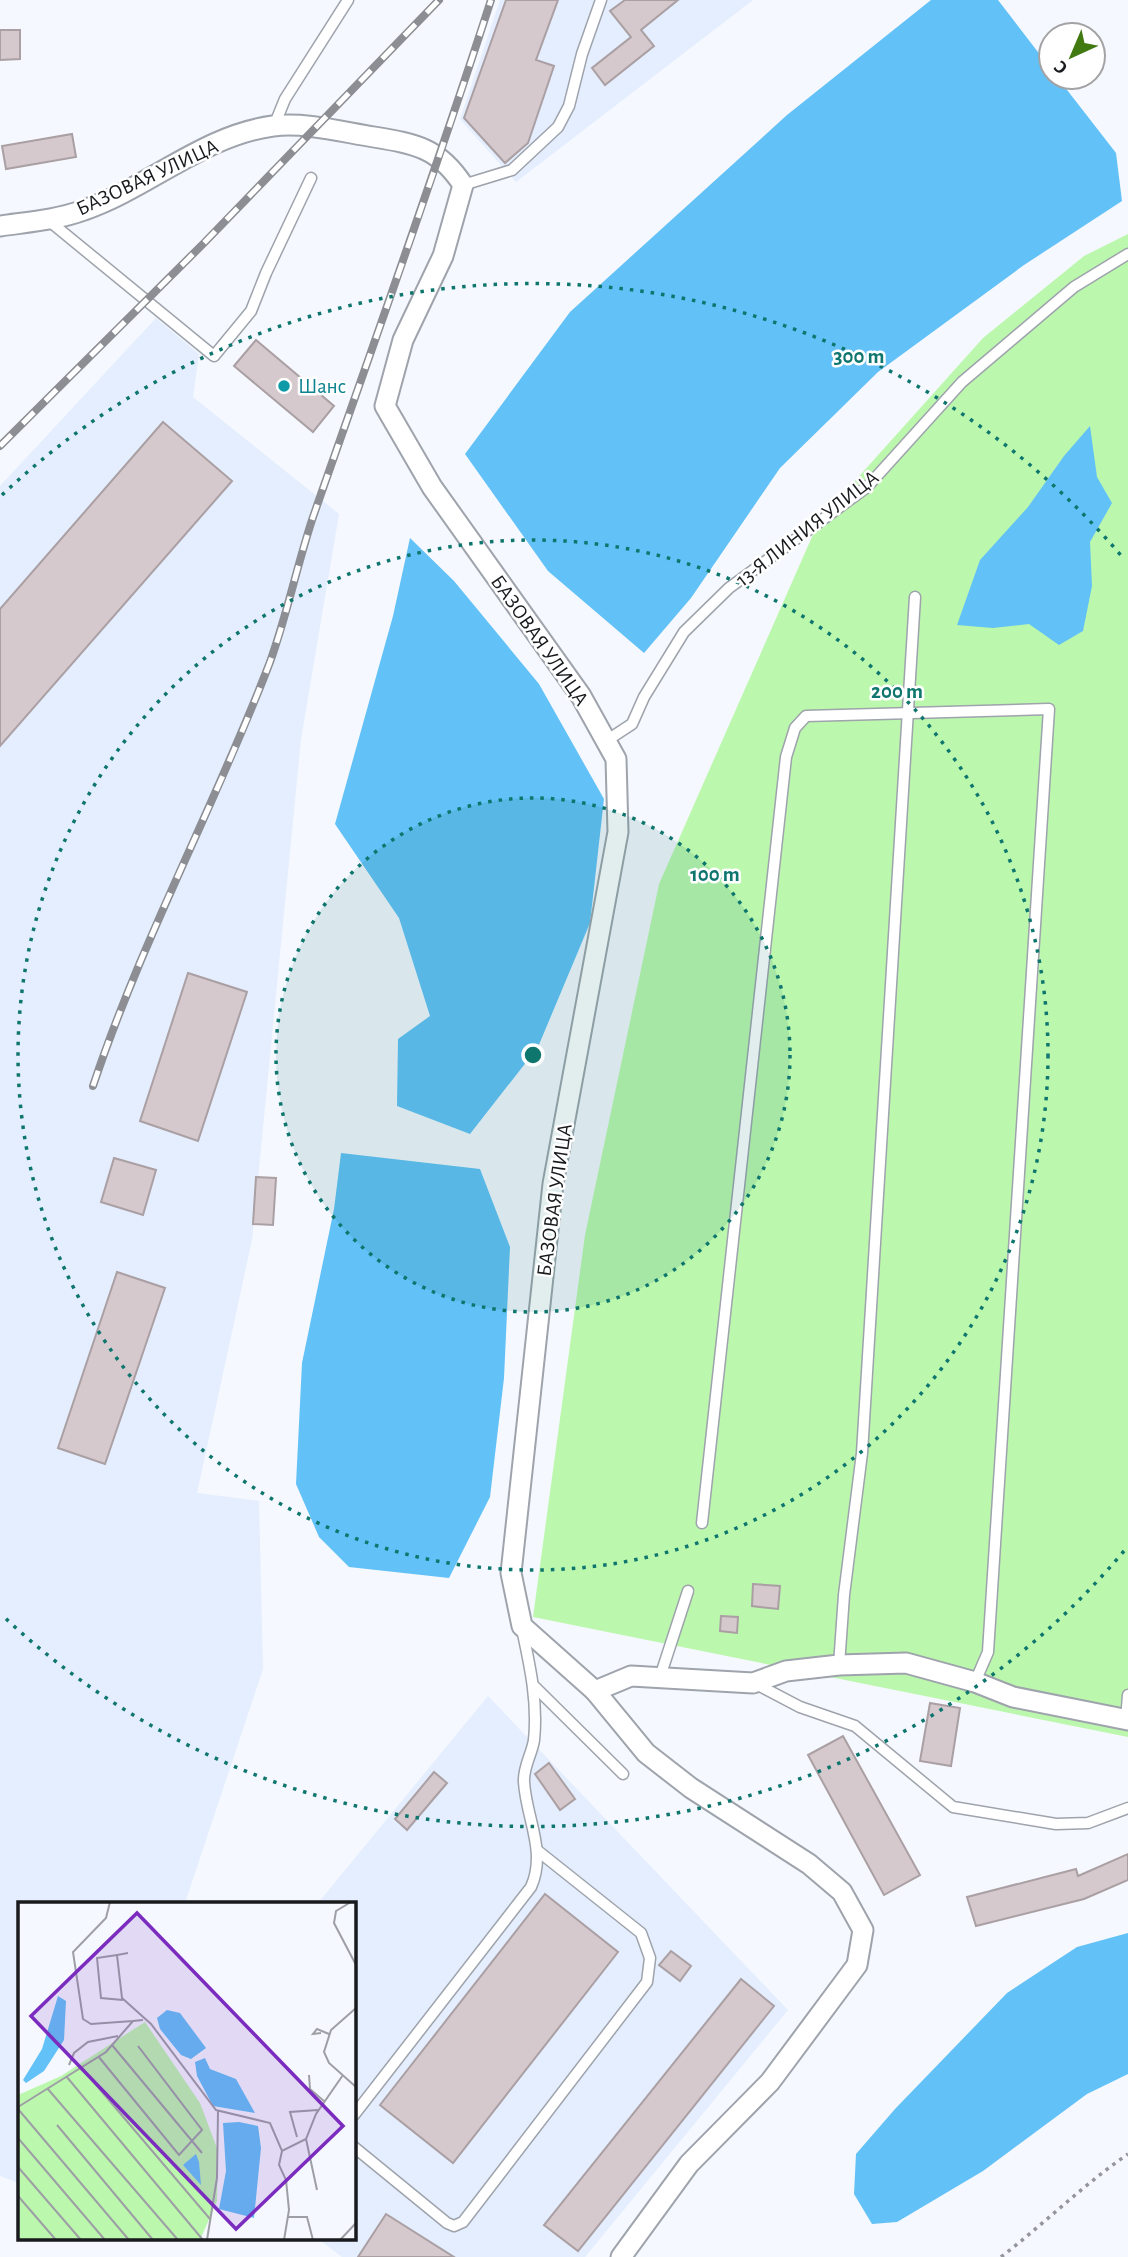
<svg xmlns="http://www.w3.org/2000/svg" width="1128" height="2257" viewBox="0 0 1128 2257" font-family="'Alegreya Sans',sans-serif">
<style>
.built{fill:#e4eefe}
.green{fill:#bcf7ae}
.water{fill:#62c1f6}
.building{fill:#d5c9ce;stroke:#aa9fa3;stroke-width:2}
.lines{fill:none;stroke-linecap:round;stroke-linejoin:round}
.service-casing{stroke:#9ea3ac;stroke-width:13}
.minor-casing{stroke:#9ea3ac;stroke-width:23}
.path{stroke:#94969b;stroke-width:3.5;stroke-dasharray:3.5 5;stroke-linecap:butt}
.service{stroke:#fff;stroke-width:10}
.minor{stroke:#fff;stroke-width:19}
.rail-casing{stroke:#8c8e93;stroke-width:8}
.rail{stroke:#fff;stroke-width:5;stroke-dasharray:16;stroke-linecap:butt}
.ring{fill:none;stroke:#0f766e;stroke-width:3.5;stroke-dasharray:3.5 7}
.culture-dot{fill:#0f9aa8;stroke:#fff;stroke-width:2.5}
.labels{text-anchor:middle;stroke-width:5;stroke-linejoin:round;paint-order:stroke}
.street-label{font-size:21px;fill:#181a1d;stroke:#fff}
.culture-label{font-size:21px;fill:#0d838f;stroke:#fff;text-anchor:start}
.inset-road{fill:none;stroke:#9d9fa4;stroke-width:2}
.view{fill:#7b2cbf;fill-opacity:0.15;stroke:#7b2cbf;stroke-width:3.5}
.inset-edge{fill:none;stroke:#181a1d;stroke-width:3.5}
.centre{fill:#0f766e;stroke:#fff;stroke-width:3.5}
.ring-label{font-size:21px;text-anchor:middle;font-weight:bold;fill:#0f766e;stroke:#fff;stroke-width:5;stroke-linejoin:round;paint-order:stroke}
</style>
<rect width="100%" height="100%" fill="#f5f8fe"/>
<!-- built -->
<g class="built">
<path d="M500,0H753L516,182L460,119Z"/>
<path d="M156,318L199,354L193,397L339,514L301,739L252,1240L197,1493L259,1501L263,1669L185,1903L19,1904V2183L0,2176V486Z"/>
<path d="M488,1696L788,2010L585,2257H342L317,2238H354V1904L318,1903Z"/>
</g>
<!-- green -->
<path class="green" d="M1128,234V1737L533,1617L585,1235L659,884L819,521L983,338L1084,256Z"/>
<!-- water -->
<g class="water">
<path d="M931,0H998L1051,69V77H1057L1116,153L1122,201L1024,265L878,372L780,468L691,598L644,653L548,571L465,454L570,312L787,115Z"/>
<path d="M1090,426L1097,477L1112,503L1090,542L1092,586L1083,631L1059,645L1029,624L993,628L957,625L980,560L1028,507L1064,456Z"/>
<path d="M410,538L454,581L539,684L604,799L590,923L538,1047L470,1134L397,1106L398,1039L430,1016L399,918L335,824L393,616Z"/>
<path d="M341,1153L480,1169L510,1247L504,1378L490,1497L449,1578L349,1567L319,1537L296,1484L302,1363L334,1209Z"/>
<path d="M1128,1933V2074L1087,2094L983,2171L897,2222L872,2224L854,2194L856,2154L895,2109L1007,1993L1077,1947Z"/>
</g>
<!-- building -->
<g class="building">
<path d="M506,0H558L536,60L554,66L528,143L505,163L464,118Z"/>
<path d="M625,0H678L641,30L654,46L605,85L592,68L631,37L610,11Z"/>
<path d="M0,30H20V59L0,60Z"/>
<path d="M72,134L76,157L6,169L2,146Z"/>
<path d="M256,340L334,406L313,432L234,366Z"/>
<path d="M163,422L232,481L0,746V609Z"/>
<path d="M188,973L247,992L198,1141L140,1121Z"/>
<path d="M114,1158L156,1170L143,1215L101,1202Z"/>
<path d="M256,1177L276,1178L273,1225L253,1224Z"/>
<path d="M117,1272L165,1288L105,1464L58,1448Z"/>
<path d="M753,1584L780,1586L778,1609L752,1606Z"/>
<path d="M721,1616L738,1617L737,1633L720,1631Z"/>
<path d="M930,1703L960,1708L951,1766L920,1761Z"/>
<path d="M843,1736L920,1875L884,1895L808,1755Z"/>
<path d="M549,1763L575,1799L560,1810L535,1774Z"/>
<path d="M434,1772L447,1783L407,1830L395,1819Z"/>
<path d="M1128,1854V1880L1084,1899L976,1926L967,1897L1076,1869L1078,1876Z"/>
<path d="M545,1894L618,1952L453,2163L380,2105Z"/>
<path d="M671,1951L691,1966L680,1981L659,1965Z"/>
<path d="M741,1979L774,2006L578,2251L544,2225Z"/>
<path d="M386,2214L454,2257H358Z"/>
</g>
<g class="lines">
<!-- service casing -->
<g class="service-casing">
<g id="service">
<path d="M274,126L285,99L348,0"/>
<path d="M463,185L512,170L558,127L569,106L582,54L601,0"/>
<path d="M48,220L214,356L251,311L266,273L311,178"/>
<path d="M606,741L632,724L644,697L684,632L729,588L867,487L962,382L1074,287L1128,254"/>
<path d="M702,1523L786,757L795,728L806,716L1049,709L988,1652L975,1682"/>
<path d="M839,1665L844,1595L862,1453L915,597"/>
<path d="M660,1677L688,1591"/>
<path d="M754,1683L800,1707L855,1726L953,1807L1056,1824L1088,1823L1128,1808"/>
<path d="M534,1686L623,1774"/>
<path d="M1126,1720L1128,1695"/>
<path d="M354,2115L531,1887C547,1851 526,1818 524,1782C523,1767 532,1754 534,1740C538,1702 530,1666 522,1629"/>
<path d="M354,2147L447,2223L454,2226L463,2222L647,1982L650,1958L641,1933L538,1851"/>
</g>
</g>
<!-- minor casing -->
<g class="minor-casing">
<g id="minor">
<path d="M0,226C28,222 57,220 84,210C148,188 204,135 273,126C306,122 342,132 374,137C416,144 439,148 463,185L443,256L403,340L385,406L432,487L581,696L616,759L618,832L553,1184L511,1573L522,1626L595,1691L631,1676L753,1683L786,1671L839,1665L906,1663L975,1682L1013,1697L1128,1720"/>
<path d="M595,1691L646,1753L691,1788L809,1864L842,1892L863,1930L857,1965L770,2082L689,2164L621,2257"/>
</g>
</g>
<!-- path -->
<path class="path" d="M1001,2257C1045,2223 1083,2185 1128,2154"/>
<!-- service -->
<use href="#service" class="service"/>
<!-- minor -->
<use href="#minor" class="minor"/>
<!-- rail casing -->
<g class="rail-casing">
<g id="rail">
<path d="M0,446L204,243L439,0"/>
<path d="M93,1086C142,939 215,806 270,662C287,615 297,565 313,517C373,345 435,174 491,0"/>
</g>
</g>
<!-- rail -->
<use href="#rail" class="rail"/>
</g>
<!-- distance rings -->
<circle cx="533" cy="1055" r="257" fill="#0f766e" fill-opacity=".12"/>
<g class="ring">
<circle cx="533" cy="1055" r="257"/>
<circle cx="533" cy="1055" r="515"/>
<path d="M1124 1551A772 772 0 0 1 2 1615M2 495A772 772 0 0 1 1124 559"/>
</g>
<!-- markers -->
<circle class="culture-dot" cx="284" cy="386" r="7"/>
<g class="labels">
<!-- street labels -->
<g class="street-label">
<text transform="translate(147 177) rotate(-25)" y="7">БАЗОВАЯ УЛИЦА</text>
<text transform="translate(807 528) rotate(-38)" y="7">13-Я ЛИНИЯ УЛИЦА</text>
<text transform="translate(540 640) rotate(55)" y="7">БАЗОВАЯ УЛИЦА</text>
<text transform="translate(554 1200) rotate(-82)" y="7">БАЗОВАЯ УЛИЦА</text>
</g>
<!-- culture labels -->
<g class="culture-label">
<text x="298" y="393">Шанс</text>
</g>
</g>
<!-- overview -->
<g transform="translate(18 1902)">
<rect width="338" height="338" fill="#f5f8fe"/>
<path d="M127,120L182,201L200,249L199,299L182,338H0V193L43,174Z" fill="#bcf7ae"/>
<path d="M40,94L48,99L46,138L26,169L8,181L5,178L24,147ZM149,108L162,111L188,146L173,157L163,153L142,127L139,116ZM187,156L192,167L218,177L237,211L195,204L179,174L177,160ZM221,220L240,224L243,246L236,316L201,307L208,269L205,221ZM178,252L181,260L183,283L165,263Z" fill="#62c1f6"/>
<path class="inset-road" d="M92,0L88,16L55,50L65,117L73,122L115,119M333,0L318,9L316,21L338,63M110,51L99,53L104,96L133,122L198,208L252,221L264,249L288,237L298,212L325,173M99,53L79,56L83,96L105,98M338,106L313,128L306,150L311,161L338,185M303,131L295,132L299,127L311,132M94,143L184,251M80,154L161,253L184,228L120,144M51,163L56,151L70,140L100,134M62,164L192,317M291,173L292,187L307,200M48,174L185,338M29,186L160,338M0,205L88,150L115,119L125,118M0,207L111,338M39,223L135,338M279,235L272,210L300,208M0,236L87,338M288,237L299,288M264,249L261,263L268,278L271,308L266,338M0,265L63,338M0,294L38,338M270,315H289L295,338M189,338L199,276L200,209M322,338L338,321"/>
<path class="view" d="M119,11L325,224L218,327L13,114Z"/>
<rect width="338" height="338" class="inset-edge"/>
</g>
<circle cx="533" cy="1055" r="10" class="centre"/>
<g class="ring-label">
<text x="859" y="363">300 m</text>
<text x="897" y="698">200 m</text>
<text x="715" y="881">100 m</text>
</g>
<!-- north arrow -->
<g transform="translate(1072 56) rotate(224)"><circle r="33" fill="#ffffff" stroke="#a3a3a5" stroke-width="2"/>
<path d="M0-5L12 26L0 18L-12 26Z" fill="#417a11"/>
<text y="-10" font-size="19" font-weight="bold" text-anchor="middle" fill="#181a1d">С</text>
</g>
</svg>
